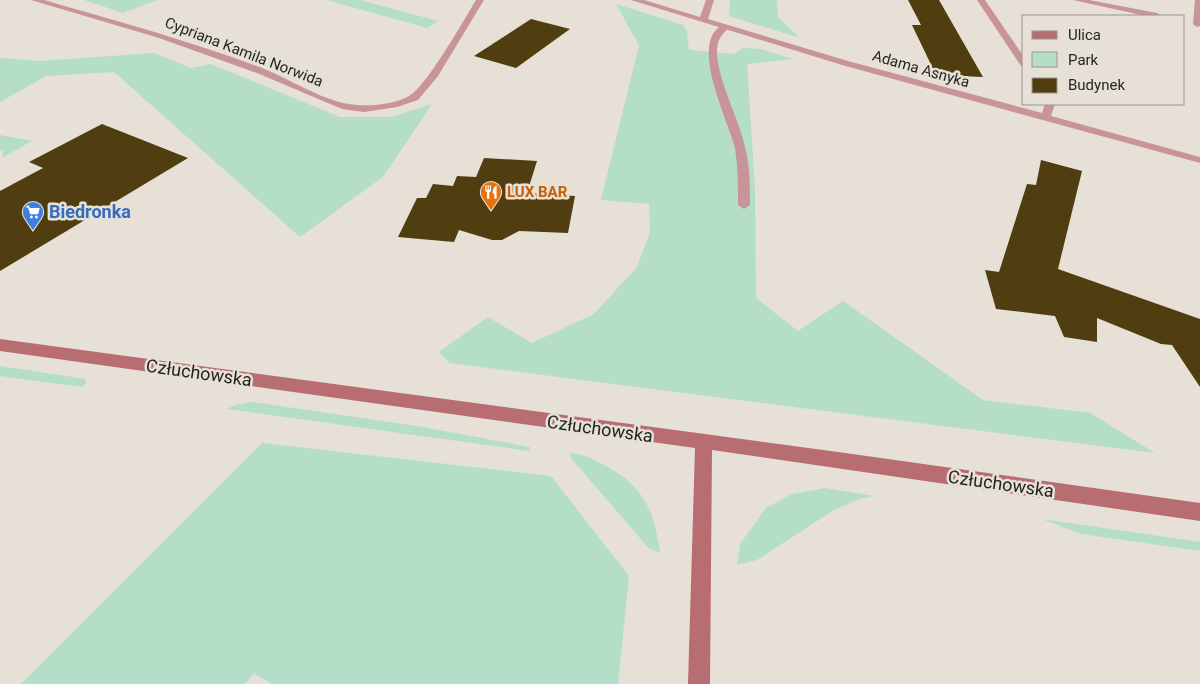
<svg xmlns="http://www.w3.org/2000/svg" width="1200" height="684" viewBox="0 0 1200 684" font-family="Roboto,sans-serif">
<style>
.green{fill:#b4dec8}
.building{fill:#503d10}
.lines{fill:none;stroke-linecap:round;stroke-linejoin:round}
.lane{fill:#c89497;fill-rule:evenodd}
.street{fill:#c89497;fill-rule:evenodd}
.secondary{fill:#b86d73;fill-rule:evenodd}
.labels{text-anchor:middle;stroke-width:5;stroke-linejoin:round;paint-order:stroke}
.far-street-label{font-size:15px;fill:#272521;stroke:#e6e0d6}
.far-food-label{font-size:15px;font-weight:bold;fill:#c56008;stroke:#e6e0d6;text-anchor:start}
.shop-label{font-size:18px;font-weight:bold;fill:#366cbe;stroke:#e6e0d6;text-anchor:start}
.street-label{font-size:18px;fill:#272521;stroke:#e6e0d6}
</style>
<rect width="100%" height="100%" fill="#e6e0d6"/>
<!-- green -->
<g class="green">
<path d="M84,0H157L123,13Z"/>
<path d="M327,0H360L438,21L427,28Z"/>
<path d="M730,0H777L778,17L800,38L729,16Z"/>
<path d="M616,4L683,25L687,31L689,50L735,54L743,48L760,49L793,59L747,64L755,191L756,298L798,331L843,301L983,400L1090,413L1155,453L449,363L439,352L488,317L532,343L594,314L637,267L650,232L649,204L601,200L639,45Z"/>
<path d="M154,53L191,68L211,64L340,117H391L432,104L383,177L300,237L114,72L46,76L0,102V58L41,61Z"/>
<path d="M0,135L32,141L2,158L3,151L0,150Z"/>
<path d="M0,366L86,379V383L82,387L0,376Z"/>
<path d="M252,402L417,426L530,447L529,451L227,409L235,405Z"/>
<path d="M262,443L551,476L629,576L618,684H272L254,673L245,684H21Z"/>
<path d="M571,453C584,454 593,459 604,465C644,486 654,510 660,553L648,548L639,537L570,457Z"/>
<path d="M825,488L874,496L859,499L834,510L757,560L737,565L740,544L766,508L792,494Z"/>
<path d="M1042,519L1200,542V551L1081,534Z"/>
</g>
<!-- building -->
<g class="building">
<path d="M908,0H939L983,77L936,75L912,25H921Z"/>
<path d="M531,19L570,29L516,68L474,56Z"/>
<path d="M102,124L188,158L0,271V191L43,168L29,162Z"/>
<path d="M484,158L537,161L527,193L575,196L568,233L519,231L502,240H492L459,230L454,242L398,237L417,198H426L433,184L453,186L457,176L476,177Z"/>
<path d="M1041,160L1082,171L1058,269L1200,319V387L1172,345L1161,344L1097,318V342L1064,337L1055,316L996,309L985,270L999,272L1027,184L1036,185Z"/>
</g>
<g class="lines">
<!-- lane -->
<path class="lane" d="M725,24L729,27C725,32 720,36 718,43C711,68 740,120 745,147C750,166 750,186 750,205L744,209L738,205C738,186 738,167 735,148C729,122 686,38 725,24Z"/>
<!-- street -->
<g class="street">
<path d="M31,0H44C117,21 190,41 262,68C290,79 319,99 349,104C367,107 393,105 409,96C426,87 464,20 476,0H484L438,76L418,100L397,107L364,112L342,109L257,73L159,38Z"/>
<path d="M631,0H644L700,17L706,0H714L708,19L848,61L1042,113L1045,104H1055L1051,116L1200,157V163L842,65Z"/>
<path d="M977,0H985L1024,57V67L1021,66Z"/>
<path d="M1073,0H1089L1157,13L1161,16H1146Z"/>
<path d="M1195,0H1200V26L1197,27L1193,24Z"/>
</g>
<!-- secondary -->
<path class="secondary" d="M0,339L838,452L1200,503V521L712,450L710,684H688L695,448L0,351Z"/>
</g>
<!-- icons -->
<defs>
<g id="restaurant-pin" transform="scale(1.125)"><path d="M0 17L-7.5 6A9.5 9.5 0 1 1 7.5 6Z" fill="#e8710a" stroke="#e6e0d6"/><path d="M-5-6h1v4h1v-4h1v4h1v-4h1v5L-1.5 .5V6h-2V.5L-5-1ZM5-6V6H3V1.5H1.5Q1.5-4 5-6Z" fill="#fff"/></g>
<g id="supermarket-pin" transform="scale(1.125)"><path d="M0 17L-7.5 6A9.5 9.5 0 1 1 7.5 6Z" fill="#3f7fe0" stroke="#e6e0d6"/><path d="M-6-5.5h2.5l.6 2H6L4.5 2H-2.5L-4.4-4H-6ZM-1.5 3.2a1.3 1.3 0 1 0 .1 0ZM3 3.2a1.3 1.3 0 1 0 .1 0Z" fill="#fff"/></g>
</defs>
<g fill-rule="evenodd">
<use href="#restaurant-pin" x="491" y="192"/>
<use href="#supermarket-pin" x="33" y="212"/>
</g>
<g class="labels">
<!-- far-street labels -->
<g class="far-street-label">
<text transform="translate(244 52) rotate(21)" y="5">Cypriana Kamila Norwida</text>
<text transform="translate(921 69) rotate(16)" y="5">Adama Asnyka</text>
</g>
<!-- far-food labels -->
<g class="far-food-label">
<text x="507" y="197">LUX BAR</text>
</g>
<!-- shop labels -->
<g class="shop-label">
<text x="49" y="218">Biedronka</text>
</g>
<!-- street labels -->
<g class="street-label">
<text transform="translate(199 373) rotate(8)" y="6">Człuchowska</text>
<text transform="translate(600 429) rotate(8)" y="6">Człuchowska</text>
<text transform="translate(1001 484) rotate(8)" y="6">Człuchowska</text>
</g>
</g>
<!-- legend -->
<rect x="1022" y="15" width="162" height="90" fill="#e6e0d6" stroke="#9a958e"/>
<rect x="1032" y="31" width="25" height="8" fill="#b86d73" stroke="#9a958e"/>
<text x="1068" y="40" font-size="15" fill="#272521">Ulica</text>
<rect x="1032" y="52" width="25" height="15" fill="#b4dec8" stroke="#9a958e"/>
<text x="1068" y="65" font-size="15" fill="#272521">Park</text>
<rect x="1032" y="78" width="25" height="15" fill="#503d10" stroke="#9a958e"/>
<text x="1068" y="90" font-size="15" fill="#272521">Budynek</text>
</svg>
